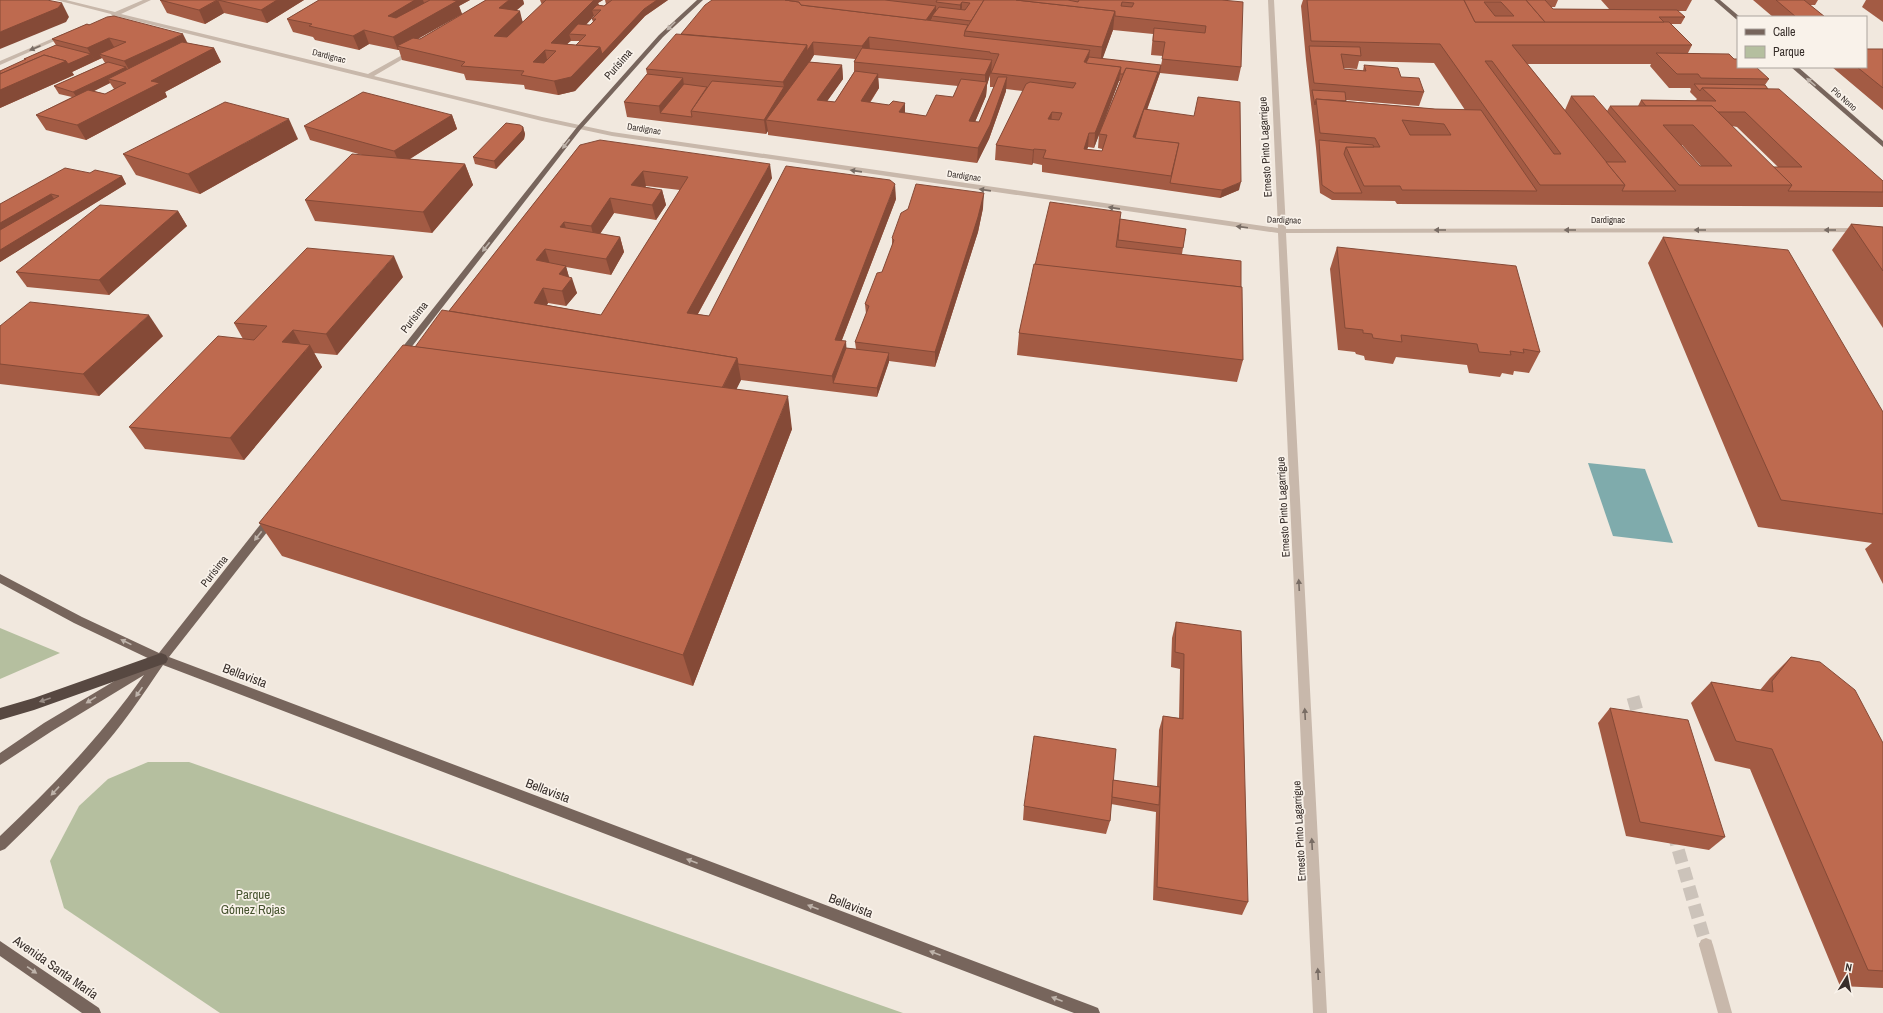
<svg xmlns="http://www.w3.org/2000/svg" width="1883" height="1013" viewBox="0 0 1883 1013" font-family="'Archivo Narrow',sans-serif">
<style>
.green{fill:#b5bf9f}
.water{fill:#7fabac}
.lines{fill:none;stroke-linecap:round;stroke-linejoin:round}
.minor-tunnel{stroke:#ccc3ba;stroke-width:13;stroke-dasharray:13 6;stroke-linecap:butt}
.minor{fill:#c8b8ab;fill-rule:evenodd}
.major{fill:#77655c;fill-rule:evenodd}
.highway{fill:#574841;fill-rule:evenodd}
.wall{fill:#a35b44;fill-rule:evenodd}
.shaded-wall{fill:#854a37}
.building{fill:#be6a4f;stroke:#854a37;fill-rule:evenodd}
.oneway{fill:#beb3aa}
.oneway2{fill:#786c64}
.oneway3{fill:#988c85}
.labels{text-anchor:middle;stroke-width:3.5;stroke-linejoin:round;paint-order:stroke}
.far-street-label{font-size:9px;fill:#372e2a;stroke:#f9f2ea}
.street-label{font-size:11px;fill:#372e2a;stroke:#f9f2ea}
.near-street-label{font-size:13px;fill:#372e2a;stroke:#f9f2ea}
.near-park-label{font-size:13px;fill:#46532f;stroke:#f9f2ea}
</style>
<rect width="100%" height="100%" fill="#f1e8de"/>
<!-- green -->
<g class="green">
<path d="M0,628L60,653L0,679Z"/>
<path d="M148,762H189L903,1013H220L64,908L50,861L79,806L108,779Z"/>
</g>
<!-- water -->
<path class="water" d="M1588,463L1645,469L1673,543L1613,536Z"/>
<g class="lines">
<!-- minor-tunnel -->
<g class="minor-tunnel">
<path d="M1633,697L1641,725"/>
<path d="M1673,832L1706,945"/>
</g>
<!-- minor -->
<g class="minor">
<path d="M56,0H66L115,12L143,0H151L121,14L368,74L413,49L416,51L415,52L374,76L542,117L612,132L1278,228L1268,0H1274L1286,229L1883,228V232L1286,233L1327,1013H1313L1278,233L612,136L542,121L116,16L113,17L111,14Z"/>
<path d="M63,34L68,35L0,65V61Z"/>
<path d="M1706,938L1711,940L1713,945L1732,1013H1718L1699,945L1701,940Z"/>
</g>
<!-- major -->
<g class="major">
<path d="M697,0H703L663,37L581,129L403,358H397L396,356L397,354L577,127L659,35Z"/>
<path d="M1714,0H1720L1740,17H1738V20L1736,19Z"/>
<path d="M1791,67H1798L1883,141V147Z"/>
<path d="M271,515L276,519L275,522L169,657L1093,1006L1098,1008L1100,1013H1074L163,665C142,696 121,727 96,755C67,788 36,819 5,849L0,851V836C53,786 102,735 144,675L52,731L0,765V753L44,723L143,664L147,662L151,664L154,661L74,623L0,583V574L82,617L159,653L267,516Z"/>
<path d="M0,941L99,1008L101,1013H82L0,956Z"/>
</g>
<!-- highway -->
<path class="highway" d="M161,653L166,655L168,659L166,663L34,710L0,720V708L34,698Z"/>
</g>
<!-- wall -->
<g class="wall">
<path d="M160,0H304L267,23L224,13L205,24L167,13Z"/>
<path d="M319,0H470L459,6L462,14L418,39H420L486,0H523L524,4L517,10L523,22L542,5L540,0H603L598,3L599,5L604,6L606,4L605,0H668L645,16L575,91L558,95L525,89L524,85L466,80L464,74L402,60L399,50H398L369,44L359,50L315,40L313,37L293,32L287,19ZM594,16V17L592,19L593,22L590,25H586ZM571,41H580L576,45L567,44Z"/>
<path d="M712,0H1228L1241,67L1238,81L1160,73L1147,110L1239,190L1220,198L1042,172V165L1033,163L1032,165L995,160L996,145L1023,91L1006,89V91L989,139L977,163L768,135V131L766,134L627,117L624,102L647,74L646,69L681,34ZM1113,30L1153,34L1151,55L1163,56L1161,65L1102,59ZM814,55L855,59L854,62V72L835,102L827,101L843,79L842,65L810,62ZM990,75V87H994L979,122H975L986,96L987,85ZM878,78L958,86L953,97L926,116L905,113L889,105L870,103L879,88ZM1119,81H1120L1099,134L1098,148L1102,149V151L1087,149L1088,147L1094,148Z"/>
<path d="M1303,0H1558L1555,7H1551L1553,9H1609L1601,0H1692L1686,11H1678L1685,17L1681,24H1671L1692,45L1688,53L1734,59L1769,79L1765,85L1768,89L1883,181V207L1397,204L1395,201L1332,200L1320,193L1316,148L1306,60L1301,6ZM1359,61L1434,63L1465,110L1435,109L1346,101V100L1419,106L1424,92L1364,65L1363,71L1344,69V68L1357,69ZM1527,64H1651L1650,66L1669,88H1690L1691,89L1690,92L1697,99L1695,101L1641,100L1638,106H1610L1607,111L1571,96L1565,110ZM1732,126L1737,127L1778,167H1773ZM1681,145H1682L1701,166H1700Z"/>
<path d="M1753,0H1818L1815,5H1810L1825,17H1773Z"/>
<path d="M1866,0H1883V22L1862,7Z"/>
<path d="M87,24L214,48L221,62L165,92L167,97L86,140L46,130L36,115L72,97L59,94L54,86L105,63L102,58L72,72L74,75L0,108V71L25,60L24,59L56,45L52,39ZM110,83L114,89L105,94L94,91Z"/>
<path d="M1883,49V110L1832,67H1866Z"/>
<path d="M452,115L457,129L410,159L465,164L473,185L432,233L315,221L305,200L362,155L310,140L304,126Z"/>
<path d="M523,127L525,134L524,139L496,169L475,164L473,157Z"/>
<path d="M298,139L200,194L136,175L123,154Z"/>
<path d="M580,145L772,178L698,314L709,316L896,199L842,340L846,348L856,349L855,342L866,314L865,304L882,272L892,246V238L983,208L978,232L935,367L889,361L877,397L741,380L736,389L792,429L693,686L282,556L259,523L415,347L449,311ZM646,186L680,190L601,315L547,305L548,303L566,306L577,293L569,277L566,267L611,275L624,252L620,237L600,234L614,213L656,220L666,205L662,190L645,187Z"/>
<path d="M90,173L122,176L126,184L0,262V204Z"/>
<path d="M178,211L187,226L109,295L27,287L16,272Z"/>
<path d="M1120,219L1186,229L1182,254L1241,287L1243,360L1237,382L1017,355L1019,333L1035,265Z"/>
<path d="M1851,224L1883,227V328L1832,250Z"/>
<path d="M1663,237L1883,412V584L1865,549L1872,543L1758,527L1648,263Z"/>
<path d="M1337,247L1540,352L1529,373L1514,371L1513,375L1502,373L1500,377L1469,373L1467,365L1396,357L1393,364L1365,360L1364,356L1356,354L1355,352L1338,350L1330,269Z"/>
<path d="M403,277L337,355L314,353L322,367L244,460L145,449L129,427L243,339L234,323Z"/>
<path d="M0,326L163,336L99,396L0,384Z"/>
<path d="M1176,622L1248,902L1242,915L1153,900L1156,812L1111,804L1110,821L1106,834L1023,820L1024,806L1113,780L1157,787L1159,730L1163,716L1179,718L1180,669L1171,667L1172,638Z"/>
<path d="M1791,657L1883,743V988L1840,986L1750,769L1715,761L1691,703L1711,682L1760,690L1770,678Z"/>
<path d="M1610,708L1725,837L1709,850L1626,836L1598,723Z"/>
</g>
<!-- shaded-wall -->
<g class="shaded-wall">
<path d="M218,0L224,13L205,24L199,10Z"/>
<path d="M277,0H304L267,23L261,10Z"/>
<path d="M412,0H423L426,9L393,30L388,16Z"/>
<path d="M456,0H470L459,6L462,14L403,47L397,46L399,50H398L393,37Z"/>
<path d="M509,0H523L524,4L503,21L499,8Z"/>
<path d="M593,0H603L598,3L600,10H592L594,16L577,34H569L571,40L557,55L556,51L551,43Z"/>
<path d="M657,0H668L645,16L575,91L558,95L554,81L600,47L644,9Z"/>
<path d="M962,2V8L960,12V5Z"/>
<path d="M62,3L69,17L66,22L0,49V32Z"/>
<path d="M936,6V13L932,16V18L923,31V24Z"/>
<path d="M520,11L523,24L498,50L494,36Z"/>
<path d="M1115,11L1113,30L1100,66L1102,47Z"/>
<path d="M364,30L369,44L359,50L353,36Z"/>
<path d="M183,34L190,48L132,75L124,61Z"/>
<path d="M869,37L870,51L863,60L862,46Z"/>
<path d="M109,38L117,52L99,54L102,58L95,61L87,48Z"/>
<path d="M813,42L814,55L785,101L766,120L768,131L766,134L764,120L784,87L783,82L807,45Z"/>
<path d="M214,48L221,62L165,92L167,97L86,140L77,125L151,81Z"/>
<path d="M545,50L548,64L533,62Z"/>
<path d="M1090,50L1088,64L1084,62Z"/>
<path d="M91,54L95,61L72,72L74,75L0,108V83L66,61Z"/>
<path d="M992,60L991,73L990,75L987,85L986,96L969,136V121L985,86V75Z"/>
<path d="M842,65L843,79L818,114L817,100Z"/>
<path d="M1161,65L1160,73L1134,145L1133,137L1158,72Z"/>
<path d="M126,67L130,74L108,79L110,83L78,99L73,92Z"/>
<path d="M1121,67L1119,81L1094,148L1095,133Z"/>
<path d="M878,74L879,88L861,115V101Z"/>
<path d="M1007,77L1006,91L989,139L977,163L978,148Z"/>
<path d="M683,78L685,92L660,113L659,106Z"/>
<path d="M905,103V117L899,112Z"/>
<path d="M1052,112L1051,126L1048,119Z"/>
<path d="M452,115L457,129L400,165L394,151Z"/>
<path d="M289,119L298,139L200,194L188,174Z"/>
<path d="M523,127L525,134L524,139L496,169L494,161Z"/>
<path d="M1089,133L1088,147L1082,163L1084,149Z"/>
<path d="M1034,149L1033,163L1032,165L1033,150Z"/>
<path d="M465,164L473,185L432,233L423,212Z"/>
<path d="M770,164L772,178L690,328L687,313Z"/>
<path d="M643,171L646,186L635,200L631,185Z"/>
<path d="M122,176L126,184L0,262V250Z"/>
<path d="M1241,182L1239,190L1220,198L1222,190Z"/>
<path d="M895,184L896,199L836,355L835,340Z"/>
<path d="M662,190L666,205L656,220L652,205Z"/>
<path d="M984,193L983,208L978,232L935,367V352Z"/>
<path d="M51,194L56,202L0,234V223Z"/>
<path d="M610,198L614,213L595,241L591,226Z"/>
<path d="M178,211L187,226L109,295L99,280Z"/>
<path d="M564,222L569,237L560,227Z"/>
<path d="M620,237L624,252L611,275L606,259Z"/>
<path d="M545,249L550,264L536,260Z"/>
<path d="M394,256L403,277L337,355L326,334Z"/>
<path d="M566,266L570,281L572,278L577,293L566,306L562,291L559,274Z"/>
<path d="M543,288L548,303L539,318L534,303Z"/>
<path d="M149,315L163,336L99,396L83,374Z"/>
<path d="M293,330L305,352L310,345L322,367L244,460L230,438L282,342Z"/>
<path d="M846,341L847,356L833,383L832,376Z"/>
<path d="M889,353V362L877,397V388Z"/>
<path d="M737,358L741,380L722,419L718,398Z"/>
<path d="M788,396L792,429L693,686L683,655Z"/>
</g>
<!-- building -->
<g class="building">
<path d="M0,0H47L62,3L58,8L0,32Z"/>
<path d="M160,0H217L199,10Z"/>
<path d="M218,0H277L261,10Z"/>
<path d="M319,0H415L388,16L396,18L430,0H452L457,1L393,37L364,30L353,36L309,26L312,24L287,19Z"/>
<path d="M486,0H509L499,8L520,11L494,36L507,37L546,0H594L551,43L600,47L571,77L554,81L521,75L524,71L461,66L465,62L397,46L413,38L420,39ZM545,50L556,51L544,63L533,62Z"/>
<path d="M612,0H657L644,9L602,54L600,47L576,45L586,35L569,34L578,24L590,25L596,19H592L601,10H592L597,5L604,6Z"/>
<path d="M712,0H785L799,2L801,5L968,25L965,31L964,36L1090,50L1084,62L1121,67L1095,133H1089L1084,149L1102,151L1107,135L1099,134L1126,68L1158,72L1133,137L1179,143L1171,176L1043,158L1046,150L1034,149L1033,150L996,145L1026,84L1030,82L1073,88L1076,83L991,73L999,54L990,53V52L869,37L862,46L813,42L807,51V45L681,34L705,5ZM1052,112L1062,113L1059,120L1048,119Z"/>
<path d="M785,0H885L936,6L926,20L801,5L799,2Z"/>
<path d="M937,0H984L971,21L932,16L939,7L965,10L970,3L962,2L960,5L936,2Z"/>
<path d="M984,0H1016L1115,11L1102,47L965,31Z"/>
<path d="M1016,0H1068L1078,2L1079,0H1222L1243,2L1241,67L1162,59L1165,42L1153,41L1154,28L1205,33L1206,26L1115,16V11ZM1122,2L1134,3L1132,7L1121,6Z"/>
<path d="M1307,0H1464L1475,22H1669L1692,45H1512L1625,185H1540L1440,44L1311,41ZM1485,61H1492L1561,154H1554Z"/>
<path d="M1464,0H1526L1545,22H1475ZM1484,2H1501L1514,16H1495Z"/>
<path d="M1526,0H1545L1553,9L1677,10L1685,17H1659L1664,22H1545Z"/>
<path d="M1776,0H1804L1825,17H1796Z"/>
<path d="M114,16L183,34L124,61L99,54L126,42L109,38L87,48L52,39L87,24L89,25L107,17Z"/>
<path d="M676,34L807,45L783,82L646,69Z"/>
<path d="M182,42L214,48L151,81L160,83L77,125L36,115L88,90L105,94L126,83L108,79Z"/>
<path d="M56,45L91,54L68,64L66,61L44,55L0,74V71L26,59H24Z"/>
<path d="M1309,46L1360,47L1361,56L1341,54L1344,69L1366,71L1364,65L1398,68L1401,77L1419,78L1424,92L1314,83Z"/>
<path d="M862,48L992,60L985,75L854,62Z"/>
<path d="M1866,49H1883V88L1857,67H1866Z"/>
<path d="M1656,53L1729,54L1734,59H1738V67H1756L1769,79L1701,78L1698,74H1677Z"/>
<path d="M44,55L66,61L0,90V74Z"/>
<path d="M1089,57L1161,65L1157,78L1158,72L1126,68L1123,74H1120L1121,67L1086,63Z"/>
<path d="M108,62L126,67L73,92L54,86Z"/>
<path d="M809,62L842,65L817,100L835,102L855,71L878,74L861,101L889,105L893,101L905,103L899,112L926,116L936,95L953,97L961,79L987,82L969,121L979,122L998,77H1007L990,125L978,148L766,120Z"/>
<path d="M647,74L683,78L659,106L624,102Z"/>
<path d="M712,81L784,87L764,120L691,111Z"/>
<path d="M684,84L707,87L691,111L692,117L660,113Z"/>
<path d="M1694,84L1765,85L1768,89L1702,88L1700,91Z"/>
<path d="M1702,88L1779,89L1883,181V192L1788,191L1792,185L1773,167H1802L1745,112H1718L1712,106H1646L1641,100L1716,101Z"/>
<path d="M1312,90L1345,92L1346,101L1316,99L1315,105Z"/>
<path d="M363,92L452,115L394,151L304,126Z"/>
<path d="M1571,96H1594L1676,191H1622L1625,185L1606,162H1626Z"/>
<path d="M1198,97L1240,102L1241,182L1222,190L1170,183L1179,143L1135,138L1144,109L1194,116Z"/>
<path d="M1316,99L1435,109L1481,110L1537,191L1402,190L1400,186H1364L1346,147H1380L1375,138L1320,133ZM1402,120L1444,124L1451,135H1410Z"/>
<path d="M225,102L289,119L188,174L123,154Z"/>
<path d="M1610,106H1712L1792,185H1679ZM1663,125H1693L1732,166H1700Z"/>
<path d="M506,123L520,125L523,127L522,131L494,161L473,157Z"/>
<path d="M600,140L770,164L687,313L709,316L786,166L890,180L895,184L835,340L846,341L832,376L738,364L737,358L449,311L580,145ZM643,171L688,177L601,315L534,303L543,288L562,291L572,278L559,274L566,266L536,260L545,249L606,259L620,237L560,227L564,222L591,226L610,198L652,205L662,190L631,185Z"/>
<path d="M1319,140L1373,145L1374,147H1346L1344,154L1362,193H1334L1322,185Z"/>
<path d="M352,154L465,164L423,212L305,200Z"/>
<path d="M65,168L90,173L95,170L122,176L0,250V230L59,196L51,194L0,223V204Z"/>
<path d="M916,184L984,193L978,217L935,352L855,342L869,306L865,304L877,273L882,272L894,240L892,238L901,213L908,209Z"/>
<path d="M1050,202L1121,212L1116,247L1241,261V287L1035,265Z"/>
<path d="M100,205L178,211L99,280L16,272Z"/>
<path d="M1120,219L1186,229L1183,248L1118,240Z"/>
<path d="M1851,224L1883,227V271Z"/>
<path d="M1663,237L1788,250L1883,412V514L1781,500Z"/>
<path d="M1337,247L1516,266L1540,352L1523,349L1524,353L1510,351L1511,355L1479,352L1477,344L1401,335L1402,342L1373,338L1372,334L1363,333V330L1345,328Z"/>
<path d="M307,248L394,256L326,334L293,330L282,342L310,345L230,438L129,427L218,336L254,340L267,326L234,323Z"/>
<path d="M1034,264L1242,287L1243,360L1019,333Z"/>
<path d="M30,302L149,315L83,374L0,364V326Z"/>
<path d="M442,310L737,358L722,388L415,347Z"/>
<path d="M403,345L788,396L683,655L259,523Z"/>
<path d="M846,348L889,353L877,388L833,383Z"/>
<path d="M1176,622L1241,631L1248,902L1157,887L1163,716L1183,719L1184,654L1175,652Z"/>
<path d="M1791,657L1820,662L1855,690L1883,743V971L1868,970L1772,749L1736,741L1711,682L1773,692L1772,681Z"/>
<path d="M1610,708L1688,720L1725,837L1640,822Z"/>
<path d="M1034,736L1116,749L1110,821L1024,806Z"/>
<path d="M1113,780L1160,787L1159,805L1112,797Z"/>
</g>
<!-- one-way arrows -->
<defs><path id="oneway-solid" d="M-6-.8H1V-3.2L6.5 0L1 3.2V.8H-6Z"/></defs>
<g class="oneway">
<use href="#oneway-solid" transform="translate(671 26) rotate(135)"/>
<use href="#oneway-solid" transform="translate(1811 82) rotate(-139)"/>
<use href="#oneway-solid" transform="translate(566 144) rotate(128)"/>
<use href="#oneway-solid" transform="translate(486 247) rotate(128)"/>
<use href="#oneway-solid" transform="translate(258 536) rotate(128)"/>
<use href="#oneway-solid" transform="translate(126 642) rotate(-154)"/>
<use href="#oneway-solid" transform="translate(139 692) rotate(125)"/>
<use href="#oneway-solid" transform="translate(91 700) rotate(148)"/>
<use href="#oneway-solid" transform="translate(55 791) rotate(133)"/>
<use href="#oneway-solid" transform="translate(692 861) rotate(-159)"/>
<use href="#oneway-solid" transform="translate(813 907) rotate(-159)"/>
<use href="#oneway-solid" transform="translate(935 953) rotate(-159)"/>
<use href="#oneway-solid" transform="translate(32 970) rotate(35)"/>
<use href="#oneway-solid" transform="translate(1057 999) rotate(-159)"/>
</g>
<g class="oneway2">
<use href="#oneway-solid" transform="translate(35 48) rotate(157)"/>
<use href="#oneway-solid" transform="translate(856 171) rotate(-172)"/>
<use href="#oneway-solid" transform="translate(985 190) rotate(-172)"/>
<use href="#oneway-solid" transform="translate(1114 208) rotate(-172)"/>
<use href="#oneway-solid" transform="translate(1242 227) rotate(-173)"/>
<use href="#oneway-solid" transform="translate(1440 230) rotate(180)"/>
<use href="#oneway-solid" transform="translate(1570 230) rotate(180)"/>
<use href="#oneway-solid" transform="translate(1700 230) rotate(180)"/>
<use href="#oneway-solid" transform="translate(1830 230) rotate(180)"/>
<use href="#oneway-solid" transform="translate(1299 585) rotate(-93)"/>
<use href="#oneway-solid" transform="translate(1305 714) rotate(-93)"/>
<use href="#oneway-solid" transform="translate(1312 844) rotate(-93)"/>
<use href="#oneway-solid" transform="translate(1318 974) rotate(-93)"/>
</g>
<use class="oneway3" href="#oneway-solid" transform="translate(45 700) rotate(161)"/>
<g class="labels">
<!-- far-street labels -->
<g class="far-street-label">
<text transform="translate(329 56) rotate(14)" y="3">Dardignac</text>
<text transform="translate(1844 99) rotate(41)" y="3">Pío Nono</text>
<text transform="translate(644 129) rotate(9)" y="3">Dardignac</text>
<text transform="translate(964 176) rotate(8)" y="3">Dardignac</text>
<text transform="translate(1284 220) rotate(2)" y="3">Dardignac</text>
<text x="1608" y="223">Dardignac</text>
</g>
<!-- street labels -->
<g class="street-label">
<text transform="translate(618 64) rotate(-49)" y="4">Purísima</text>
<text transform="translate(1265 147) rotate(-93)" y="4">Ernesto Pinto Lagarrigue</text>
<text transform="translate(414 317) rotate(-52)" y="4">Purísima</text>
<text transform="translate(1283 507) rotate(-93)" y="4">Ernesto Pinto Lagarrigue</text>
<text transform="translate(214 571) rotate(-52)" y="4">Purísima</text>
<text transform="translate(1299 831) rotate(-93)" y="4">Ernesto Pinto Lagarrigue</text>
</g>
<!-- near-street labels -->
<g class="near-street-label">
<text transform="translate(245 675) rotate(21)" y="5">Bellavista</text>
<text transform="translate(548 790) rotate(21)" y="5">Bellavista</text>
<text transform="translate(851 905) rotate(21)" y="5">Bellavista</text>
<text transform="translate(56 967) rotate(35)" y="5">Avenida Santa María</text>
</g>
<!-- near-park labels -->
<g class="near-park-label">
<text x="253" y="899">Parque<tspan x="253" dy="15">Gómez Rojas</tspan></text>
</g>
</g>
<!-- legend -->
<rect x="1737" y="16" width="130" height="52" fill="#f9f2ea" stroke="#aba49d"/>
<rect x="1745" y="29" width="20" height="6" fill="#77655c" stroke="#aba49d"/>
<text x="1773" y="36" font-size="12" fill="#372e2a">Calle</text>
<rect x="1745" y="46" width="20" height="12" fill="#b5bf9f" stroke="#aba49d"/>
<text x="1773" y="56" font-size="12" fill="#372e2a">Parque</text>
<!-- north arrow -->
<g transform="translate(1847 977) rotate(10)" stroke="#f9f2ea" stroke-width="3" paint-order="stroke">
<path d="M0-3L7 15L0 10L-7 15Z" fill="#372e2a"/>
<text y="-6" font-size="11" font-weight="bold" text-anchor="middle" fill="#372e2a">N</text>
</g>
</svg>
